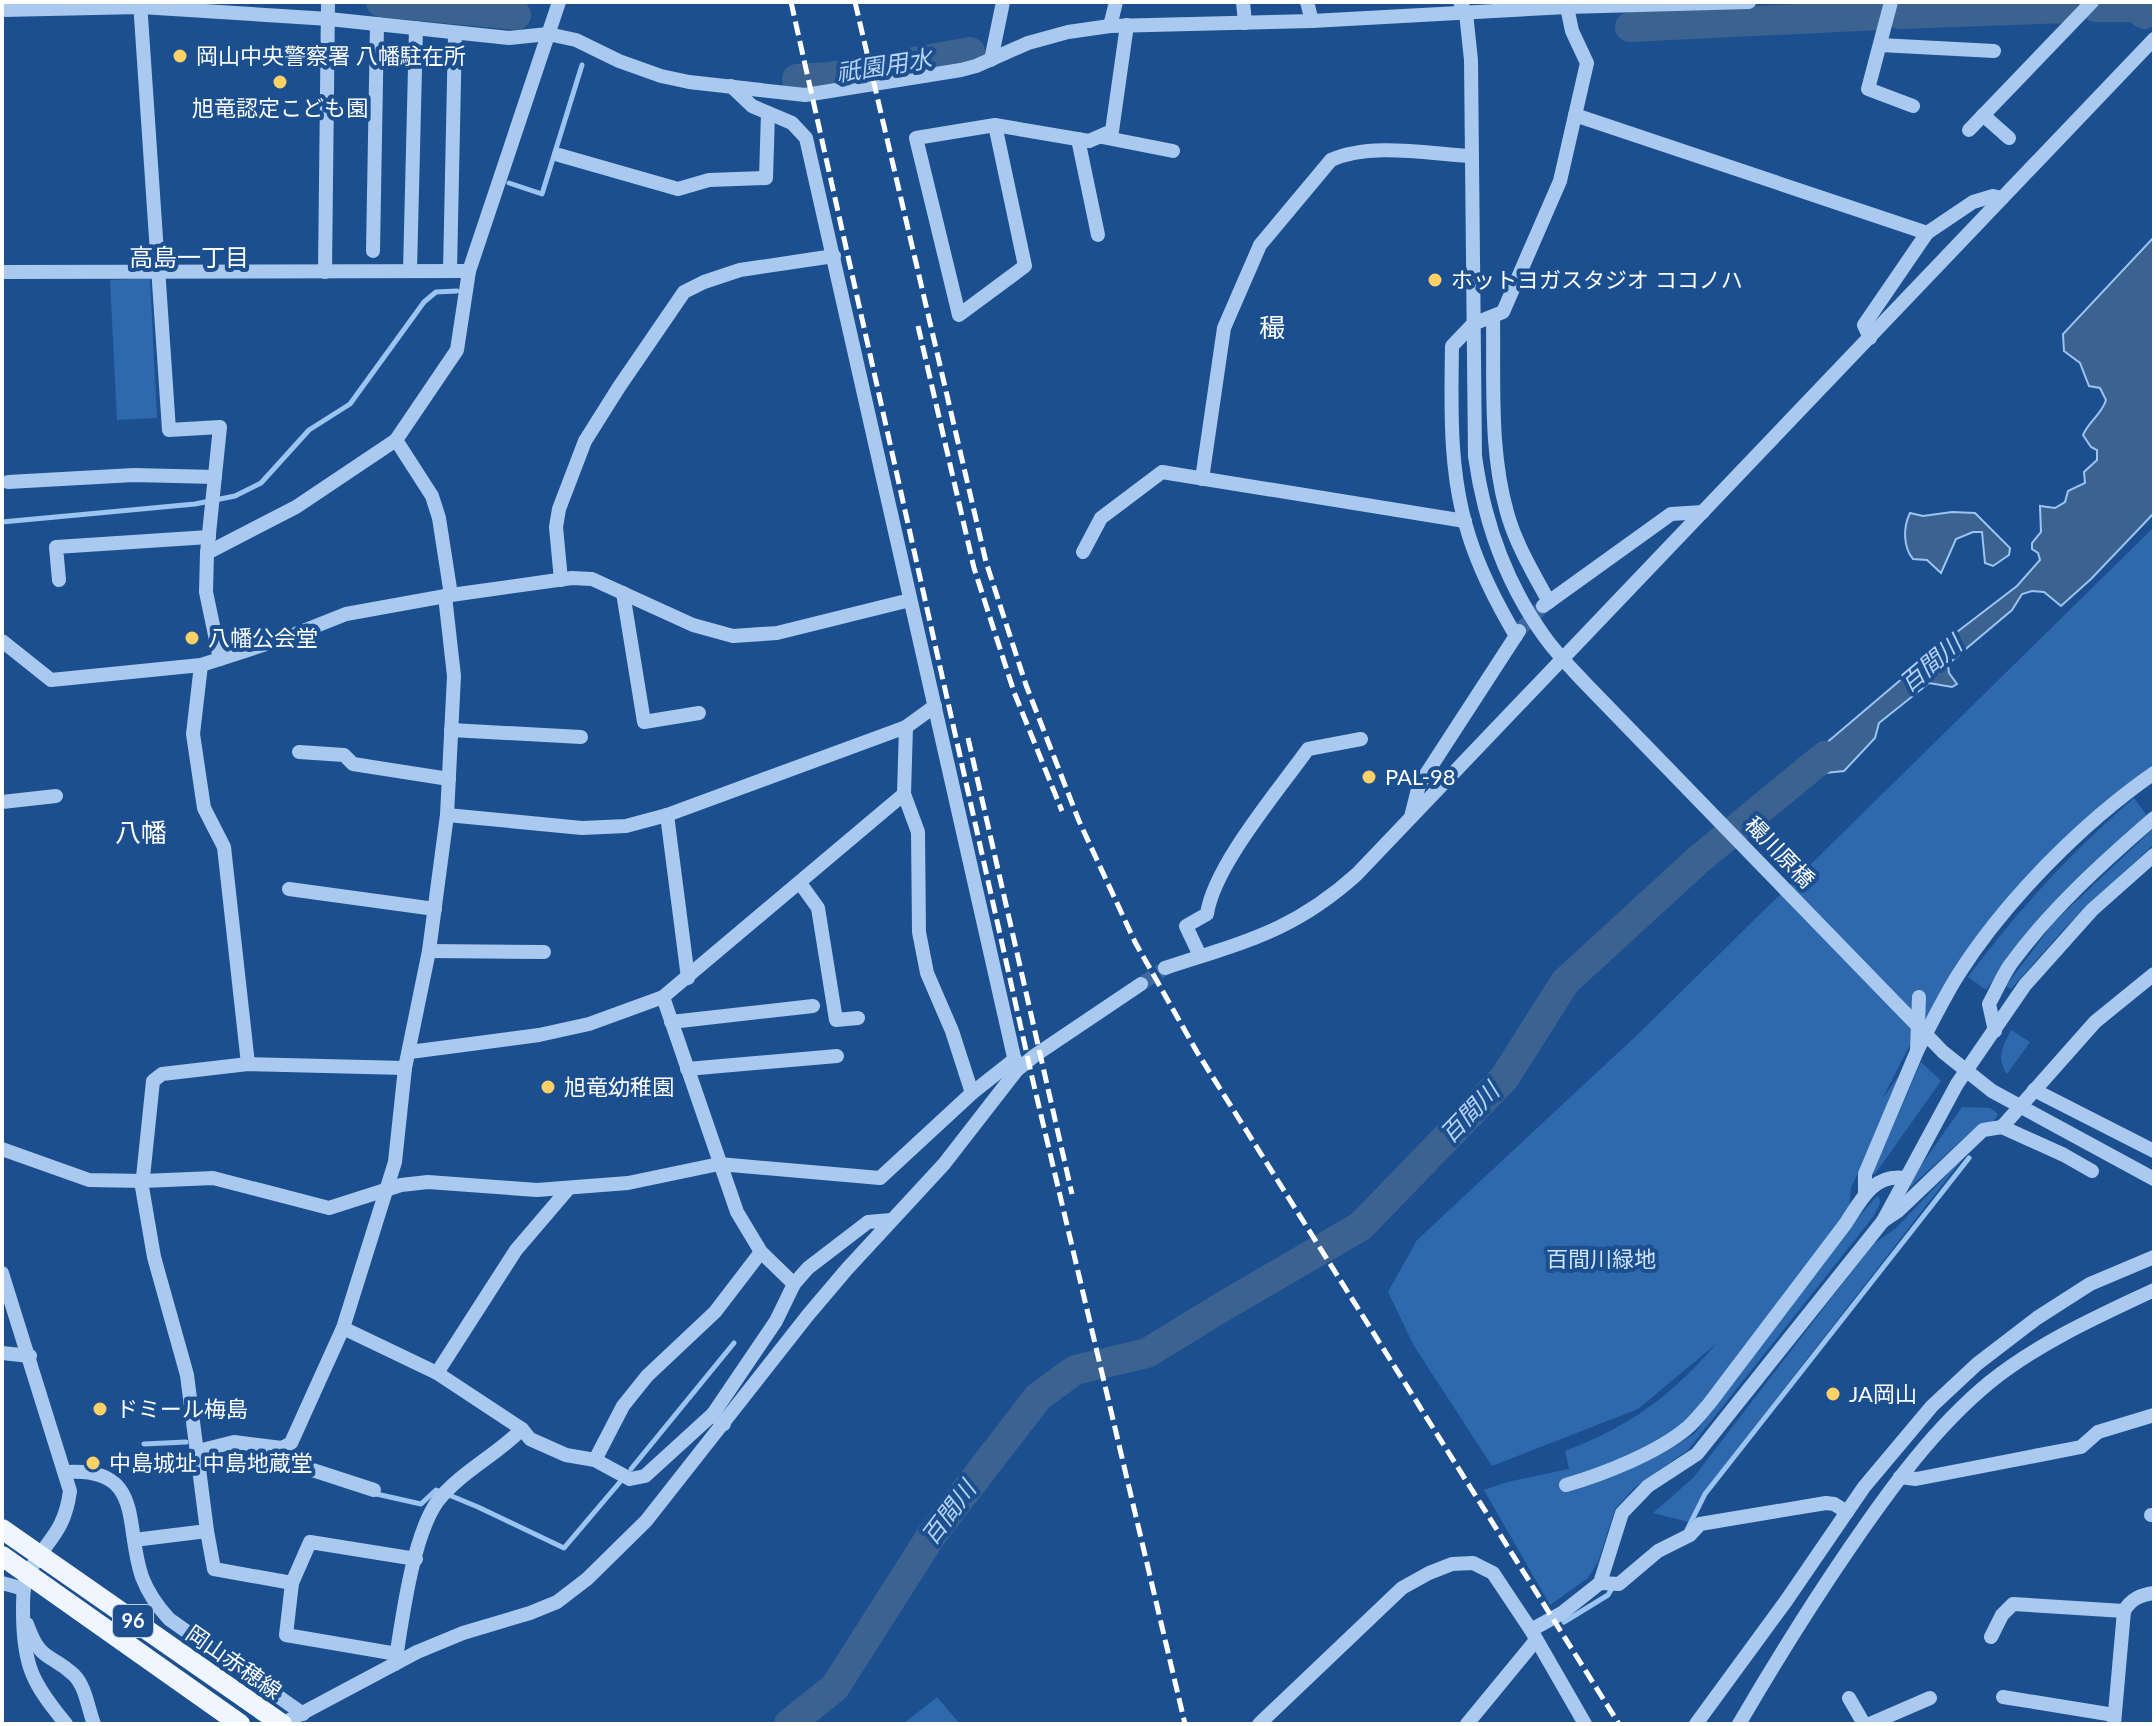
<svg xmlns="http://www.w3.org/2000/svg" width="2156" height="1726" viewBox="0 0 2156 1726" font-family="Lato,'Noto Sans JP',sans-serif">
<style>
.green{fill:#2e69ad}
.water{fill:#3c6290;stroke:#9cc4f0;stroke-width:2}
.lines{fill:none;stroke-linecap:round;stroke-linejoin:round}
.stream{stroke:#9cc4f0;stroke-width:5}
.river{stroke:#3c6290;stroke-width:30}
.minor-tunnel{stroke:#3d69a0;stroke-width:14;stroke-dasharray:14 7;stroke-linecap:butt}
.minor{stroke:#a9c9ee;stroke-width:14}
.major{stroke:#f0f6ff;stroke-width:20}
.rail{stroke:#fff;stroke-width:5;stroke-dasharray:14 6;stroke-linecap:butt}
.poi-dot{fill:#ffd166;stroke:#1b4f8f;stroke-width:3}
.labels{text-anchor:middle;stroke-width:8;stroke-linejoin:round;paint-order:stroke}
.shield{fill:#1b4f8f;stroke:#bbcadd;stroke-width:2}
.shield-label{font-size:20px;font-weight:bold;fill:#fff}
.poi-label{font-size:22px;fill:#fff;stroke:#1b4f8f;text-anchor:start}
.street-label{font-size:22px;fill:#fff;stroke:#1b4f8f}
.park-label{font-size:22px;fill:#cfe3fa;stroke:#1b4f8f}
.water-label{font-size:24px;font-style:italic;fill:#b5d3f5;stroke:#1b4f8f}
.neighbourhood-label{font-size:24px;fill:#fff;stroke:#1b4f8f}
.quarter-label{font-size:26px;fill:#fff;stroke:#1b4f8f}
</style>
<rect width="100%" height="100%" fill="#1b4f8f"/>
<!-- green -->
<g class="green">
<path d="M150,278L157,418L117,420L110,280Z"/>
<path d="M2154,527V766L2095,812L2040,864L1909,1047L1882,1099L1898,1077L1901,1079L1851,1188L1849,1209L1706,1400C1699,1408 1692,1417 1684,1424C1655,1448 1599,1470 1562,1480L1566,1492C1611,1478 1654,1460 1694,1434L1856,1220L1876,1197L1879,1196L1880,1203L1873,1217L1688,1450L1634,1488L1615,1509L1598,1562L1588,1578L1550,1605L1484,1490L1507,1482L1569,1469L1565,1451C1630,1426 1670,1397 1716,1344L1638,1409L1492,1466L1414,1346L1388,1292L1417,1240L1636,1036Z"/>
<path d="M2134,798L2148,817L2003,966L1986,990L1968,977C2016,912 2072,851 2134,798Z"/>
<path d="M2154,828V844L2064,929L2011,989L2006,986L2054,922Z"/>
<path d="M2011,1030L2030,1042L2007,1074C1996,1057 2003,1046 2011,1030Z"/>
<path d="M1921,1062L1941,1081L1875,1174L1873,1172Z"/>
<path d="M1962,1107L1990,1108L1998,1114L1993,1122L1981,1123L1975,1128L1908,1189L1920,1167Z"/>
<path d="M1964,1157L1710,1484L1689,1522L1653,1513L1693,1478L1873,1244L1895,1229Z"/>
<path d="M937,1697L960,1724H903Z"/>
</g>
<!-- water -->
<g class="water">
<path d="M2154,237V513L2091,579L2061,606L2044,592L2032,591L2022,594L2012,610L1948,664L1949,673L1957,684L1952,687L1929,683L1879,723L1875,738L1844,771L1815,774L1795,788L1791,773L1957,632L2017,586L2040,560L2038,553L2032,549V543L2041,532L2040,506L2055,508L2065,502L2068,491L2085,483L2084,472L2097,460V450L2091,447L2083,435C2089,421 2102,414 2106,400L2100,388L2089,386L2080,363L2064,351L2063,334Z"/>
<path d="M1952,512L1975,513L2010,548L2009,555L1993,566L1985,563L1982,532H1973L1956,539L1941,573L1927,560L1913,559C1903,547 1903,527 1910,513L1923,516Z"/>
</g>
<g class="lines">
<!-- stream -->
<g class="stream">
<path d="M509,183L542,194L582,65"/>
<path d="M2,522L195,504L235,496L261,483L309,430L350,404L424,302L436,292L457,291"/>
<path d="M144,1444L186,1442"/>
<path d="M276,1452L282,1464L290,1467"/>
<path d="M631,1469L734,1343"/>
<path d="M372,1493L421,1504L436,1490L443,1493"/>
<path d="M449,1495L478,1507L564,1548L620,1482"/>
<path d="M1687,1530L1705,1494L1969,1158"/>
<path d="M1564,1622L1608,1595L1614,1585"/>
</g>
<!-- river -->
<g class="river">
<path d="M381,2L516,15"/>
<path d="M2095,7H2135L2144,14"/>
<path d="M1900,14L2069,8"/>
<path d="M1630,27L1880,15"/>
<path d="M797,79L830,77L970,52"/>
<path d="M789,1724L835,1687L931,1536L1038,1397L1075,1370L1147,1353L1222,1307L1361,1226L1505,1077L1565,982L1698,860L1825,756"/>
</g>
<!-- minor-tunnel -->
<g class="minor-tunnel">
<path d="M1519,631L1543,606"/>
<path d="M1141,984L1165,968"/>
</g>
<!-- minor -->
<g class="minor">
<path d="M140,2L169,430L220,427L207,553"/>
<path d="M1243,2L1245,23"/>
<path d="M1307,2L1312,21"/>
<path d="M1460,2L1466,13L1471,60L1475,456C1484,521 1506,583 1544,636C1556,653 1571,668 1585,683L1943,1052L1992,1091L2154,1179"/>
<path d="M1891,2L1868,89L1913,106"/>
<path d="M2,10L141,7L329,19L509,38L548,34L576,40L619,61L661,76L689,82L805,95L961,70L976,66L1028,43L1068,32L1110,26L1312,21L1567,7L1749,2"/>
<path d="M1110,26L1116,2"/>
<path d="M1880,45L1994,51"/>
<path d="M991,60L1003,2"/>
<path d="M731,86L752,106L792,123L806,138L1016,1066"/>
<path d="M1575,115L1927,233"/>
<path d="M1983,115L2009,138"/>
<path d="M995,125L1025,266L959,315L916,138L995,125L1089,141L1112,131L1127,25"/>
<path d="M1969,130L2092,2"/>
<path d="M1102,137L1173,151"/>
<path d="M1078,139L1098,235"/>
<path d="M559,155L678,189L709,180L766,178L768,113"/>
<path d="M373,251L377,24"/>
<path d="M410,271L416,28"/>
<path d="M450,271L455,33"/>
<path d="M2,272L469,271"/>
<path d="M325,272L328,2"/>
<path d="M1493,318C1494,385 1489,455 1509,519C1518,548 1535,576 1549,602"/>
<path d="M1870,338L1864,325L1927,233L1973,202L1993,196L2002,198"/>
<path d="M396,440L432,496L439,518L451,595"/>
<path d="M1202,479L1224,328L1260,245L1331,160C1371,142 1429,154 1472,156"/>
<path d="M8,482L134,475L215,477"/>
<path d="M1083,552L1101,518L1162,472L1465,521"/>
<path d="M59,580L56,547L209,537"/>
<path d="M561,580L556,527L559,509L585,441L619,387L684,292L704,282L740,270L834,256"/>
<path d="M623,593L644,722L699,713"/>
<path d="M1543,606L1671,514L1703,512"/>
<path d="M1516,636C1497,604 1480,571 1469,536C1449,475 1451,409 1452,346L1473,324L1503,312L1560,181L1587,63L1572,31L1567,7"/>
<path d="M2,641L51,680L201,665L220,659L206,592L207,553L296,507L396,440L457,350L469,271L559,2"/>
<path d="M220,659L288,637L346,614L451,595L572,578L592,579L693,625L733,636L777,633L910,600"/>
<path d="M201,665L193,734L204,808L224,847L248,1064"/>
<path d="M906,727L904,794L918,832L919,932L927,973L952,1031L972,1093"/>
<path d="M451,730L581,737"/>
<path d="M299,752L344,755L353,764L449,779"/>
<path d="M2,802L56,796"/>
<path d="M447,815L582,828L626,826L667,815L906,727L935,706"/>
<path d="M667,815L688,978"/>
<path d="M1411,817L1419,785L1519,631"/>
<path d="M800,883L818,908L836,1020L858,1018"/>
<path d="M289,889L435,909"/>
<path d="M429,951L544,952"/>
<path d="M1200,956L1186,926L1207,914C1214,866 1278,791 1308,749L1361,739"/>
<path d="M1165,968C1243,942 1293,932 1357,874L2154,39"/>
<path d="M663,997L904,794"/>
<path d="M671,1022L813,1006"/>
<path d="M1995,1031L1989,1004C1996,991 2002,977 2010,965C2050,910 2103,862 2154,818"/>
<path d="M1917,1051C1930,1026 1943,999 1958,975C2005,901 2082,823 2154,773"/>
<path d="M410,1052L539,1035L589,1024L663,997L737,1212L761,1252L794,1284L808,1268L868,1222L891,1220"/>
<path d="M687,1069L837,1056"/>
<path d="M2034,1090L2154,1151"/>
<path d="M2002,1127L2095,1022L2154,974"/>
<path d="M2,1149L89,1180L143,1181L213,1178L329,1208L401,1185L428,1182L537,1190L628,1183L719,1164L880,1178L972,1093L1015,1059"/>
<path d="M1865,1193V1174L1917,1051L1919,997"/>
<path d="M1883,1221L1898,1211L1983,1130L2002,1127L2064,1155L2092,1171"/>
<path d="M2,1273L70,1491C64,1535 46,1539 28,1574C23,1585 23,1598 23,1611C23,1665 32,1683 66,1724"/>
<path d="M343,1328L437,1373L522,1429L530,1439L566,1455L595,1460L630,1479L645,1476L713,1414L724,1424"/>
<path d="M2,1353L30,1356"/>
<path d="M437,1373L516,1250L569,1188"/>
<path d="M713,1414L776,1321L794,1284"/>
<path d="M282,1448L291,1463L374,1490"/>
<path d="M198,1451L234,1442L282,1448L291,1443L343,1328L395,1162L405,1068L429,951L447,815L454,676L445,596"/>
<path d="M595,1460L623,1406L647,1376L715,1312L761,1252"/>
<path d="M66,1472C145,1467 124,1525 142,1577C148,1593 158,1607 169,1619L303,1714"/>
<path d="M1900,1477L1916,1479L2081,1447L2098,1432L2154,1415"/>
<path d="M1566,1485C1604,1474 1657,1453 1687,1428C1695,1421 1702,1412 1709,1404L1846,1223C1861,1200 1873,1174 1904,1178"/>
<path d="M2151,1515H2154"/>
<path d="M207,1531L214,1569L292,1583L310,1542L416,1559"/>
<path d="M134,1540L207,1531L187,1375L154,1257L142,1187L153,1081L162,1074L248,1064L405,1068"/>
<path d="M2,1583L24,1589"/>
<path d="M292,1583L286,1635L397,1654"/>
<path d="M1600,1583L1619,1584L1658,1551L1690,1535L1700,1524L1826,1503L1834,1504L1847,1512"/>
<path d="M27,1624C41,1663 49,1652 74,1675C86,1687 88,1709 94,1724"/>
<path d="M1531,1630L1562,1613L1600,1583L1622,1513L1648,1486L1697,1454L1883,1221L1957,1084L2025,985L2092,910L2154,855"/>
<path d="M1991,1637L2002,1615L2013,1604L2124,1611"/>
<path d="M395,1664C402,1621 412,1538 437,1502C459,1473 497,1455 522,1429"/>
<path d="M2003,1697L2114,1715"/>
<path d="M1849,1698L1864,1724"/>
<path d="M282,1724L417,1652L463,1633L530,1613L557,1602L587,1579L646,1521L808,1315L847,1269L944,1164L1017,1070L1034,1056L1141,984"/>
<path d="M1259,1724L1402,1588L1429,1573L1452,1564L1473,1563L1493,1573L1531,1630L1585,1724"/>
<path d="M1467,1724L1536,1640"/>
<path d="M1696,1724L1786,1601L1864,1487L1932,1406L1977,1364L2037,1318L2090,1284L2154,1257"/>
<path d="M1739,1724C1774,1664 1810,1606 1849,1549C1890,1489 1934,1428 1990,1382C2040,1342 2097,1317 2154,1290"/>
<path d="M1870,1724L1930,1698"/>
<path d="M2114,1724L2124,1611C2131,1599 2140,1595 2154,1593"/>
</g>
<!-- major -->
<g class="major">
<path d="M2,1529L282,1724"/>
<path d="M2,1556L240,1724"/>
</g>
<!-- rail -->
<g class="rail">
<path d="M791,2L1032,1077L1185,1724"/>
<path d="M855,2L986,562L1026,685L1079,821L1135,942L1197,1052L1619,1724"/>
<path d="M918,326L974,568L1014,692L1062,811"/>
<path d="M968,738L1072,1194"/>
</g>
</g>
<!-- markers -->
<g class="poi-dot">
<circle cx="180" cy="56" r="8"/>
<circle cx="280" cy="82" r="8"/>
<circle cx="1435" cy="280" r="8"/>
<circle cx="192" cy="638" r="8"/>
<circle cx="1369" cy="777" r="8"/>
<circle cx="548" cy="1087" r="8"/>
<circle cx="1833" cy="1394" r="8"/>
<circle cx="100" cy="1409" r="8"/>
<circle cx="93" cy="1463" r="8"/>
</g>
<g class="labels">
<!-- shield labels -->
<rect class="shield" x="113" y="1605" width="40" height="32" rx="6"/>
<g class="shield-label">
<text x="133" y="1628">96</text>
</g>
<!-- poi labels -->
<g class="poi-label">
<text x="196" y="64">岡山中央警察署 八幡駐在所</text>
<text x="280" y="116" text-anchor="middle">旭竜認定こども園</text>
<text x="1451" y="288">ホットヨガスタジオ ココノハ</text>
<text x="208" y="646">八幡公会堂</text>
<text x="1385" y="785">PAL-98</text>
<text x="564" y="1095">旭竜幼稚園</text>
<text x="1849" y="1402">JA岡山</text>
<text x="116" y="1417">ドミール梅島</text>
<text x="109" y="1471">中島城址 中島地蔵堂</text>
</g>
<!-- street labels -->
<g class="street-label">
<text transform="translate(1780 852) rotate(46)" y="8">穝川原橋</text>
<text transform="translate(234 1662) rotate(35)" y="8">岡山赤穂線</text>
</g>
<!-- park labels -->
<g class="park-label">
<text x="1601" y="1267">百間川緑地</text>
</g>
<!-- water labels -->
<g class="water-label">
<text transform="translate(884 66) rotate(-9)" y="8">祇園用水</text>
<text transform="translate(1931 664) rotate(-40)" y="8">百間川</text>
<text transform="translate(1470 1113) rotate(-46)" y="8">百間川</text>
<text transform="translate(949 1513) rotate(-53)" y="8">百間川</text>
</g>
<!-- neighbourhood labels -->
<g class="neighbourhood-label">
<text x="189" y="266">高島一丁目</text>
</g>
<!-- quarter labels -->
<g class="quarter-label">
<text x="1272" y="337">穝</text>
<text x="141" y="842">八幡</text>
</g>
</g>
<!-- border -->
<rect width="2156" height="1726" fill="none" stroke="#ffffff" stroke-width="8"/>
</svg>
